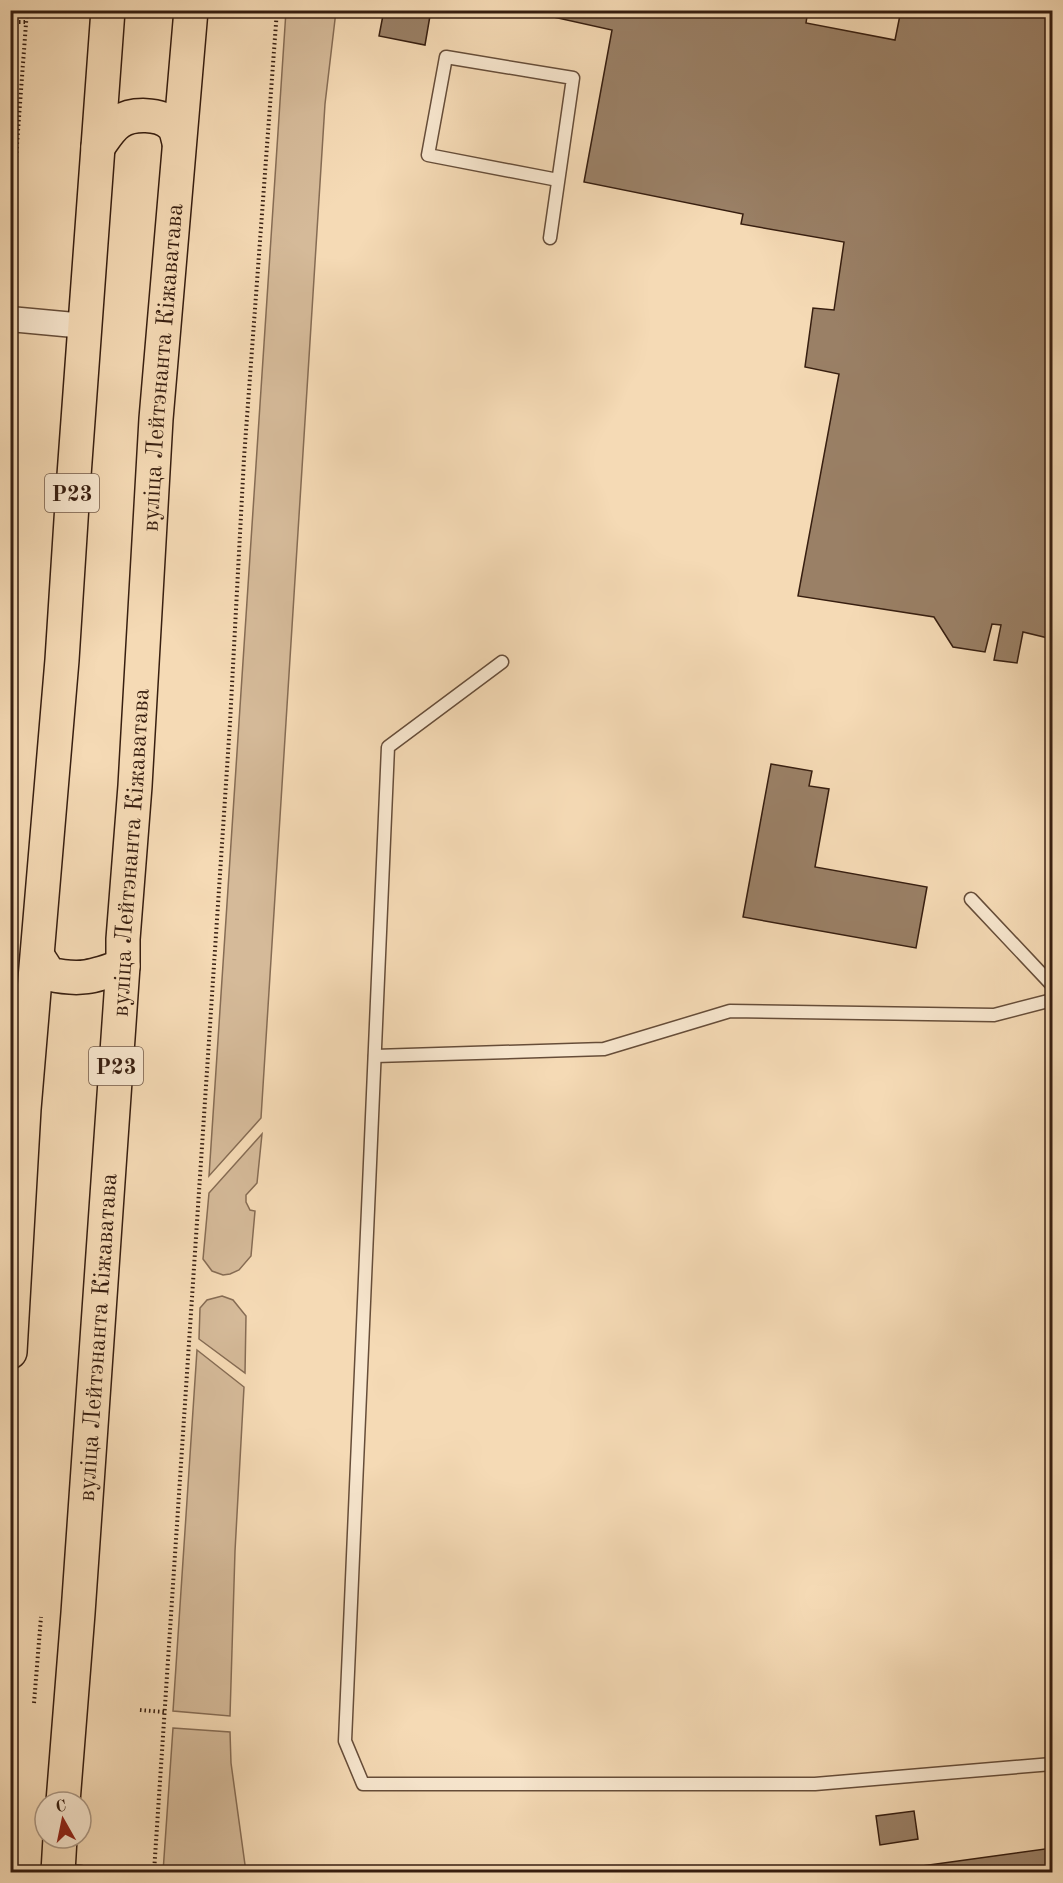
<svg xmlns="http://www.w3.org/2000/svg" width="1063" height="1883" viewBox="0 0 1063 1883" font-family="'Old Standard TT',serif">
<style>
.green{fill:#d5ba99;stroke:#866c54;stroke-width:1.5}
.building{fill:#9a8066;stroke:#371e10;stroke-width:1.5}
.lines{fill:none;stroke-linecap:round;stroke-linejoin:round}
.lane-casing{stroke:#664d39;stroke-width:15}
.street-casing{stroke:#664d39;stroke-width:27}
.primary-casing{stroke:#371e10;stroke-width:36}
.path{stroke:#371e10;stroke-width:4;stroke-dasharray:1.5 3;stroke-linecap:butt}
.lane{stroke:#f8e7cf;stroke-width:12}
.street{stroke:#f8e7cf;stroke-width:24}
.primary{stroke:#f5dab5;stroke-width:33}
.labels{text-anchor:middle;stroke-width:5;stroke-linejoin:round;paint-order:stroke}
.shield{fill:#f8e7cf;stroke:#715a49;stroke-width:1.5}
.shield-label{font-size:22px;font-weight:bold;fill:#371e10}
.street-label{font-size:24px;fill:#371e10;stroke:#f8e7cf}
</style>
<rect width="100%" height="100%" fill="#f5dab5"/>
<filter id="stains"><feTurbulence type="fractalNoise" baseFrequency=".00333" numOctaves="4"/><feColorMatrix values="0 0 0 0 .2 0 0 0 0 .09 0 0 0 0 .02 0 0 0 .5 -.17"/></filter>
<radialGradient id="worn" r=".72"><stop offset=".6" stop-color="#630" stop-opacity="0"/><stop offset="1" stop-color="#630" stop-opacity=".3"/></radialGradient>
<!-- green -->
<g class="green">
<path d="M286,11H336L325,104L261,1118L209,1176Z"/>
<path d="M262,1134L257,1183L246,1195V1202L250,1210L255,1211L251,1256L239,1270L230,1274L223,1275L212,1271L203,1259L209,1193Z"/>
<path d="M222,1296L233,1300L246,1316L245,1373L199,1339L200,1308L207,1300Z"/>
<path d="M197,1350L244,1387L235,1551L230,1716L173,1711Z"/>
<path d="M173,1728L230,1732L231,1763L246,1872H163Z"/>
</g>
<!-- building -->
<g class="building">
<path d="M384,10H431L425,45L379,36Z"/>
<path d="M522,10H808L806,23L895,40L901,10H1052V639L1023,632L1017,663L994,660L1001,625L992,624L985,652L953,647L934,617L798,596L839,374L805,367L813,308L834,310L844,242L741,224L743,214L584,182L612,30Z"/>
<path d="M771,764L812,771L809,786L829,789L815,867L927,887L916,948L743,917Z"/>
<path d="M914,1811L918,1839L880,1845L876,1816Z"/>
<path d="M1052,1848V1872H878Z"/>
</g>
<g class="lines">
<!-- lane casing -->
<g class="lane-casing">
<g id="lane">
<path d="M550,238L573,78L446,57L428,155L558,180"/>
<path d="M502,662L388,747L345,1741L363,1784H815L1052,1764"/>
<path d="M971,899L1052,985"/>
<path d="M375,1056L604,1049L730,1011L994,1015L1052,1000"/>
<path d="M58,1870L81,1872"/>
</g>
</g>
<!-- street casing -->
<g class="street-casing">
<path id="street" d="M10,319L85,326"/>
</g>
<!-- primary casing -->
<g class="primary-casing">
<g id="primary">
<path d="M98,147C104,139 110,128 119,122C132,113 160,113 172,125C177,130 177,136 179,142"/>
<path d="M38,957L49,974C80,981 93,977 123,966"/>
<path d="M10,1352L24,1109L62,660L73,489L108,10"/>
<path id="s1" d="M63,1802L78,1613L123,966V939L135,786L156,419L191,10"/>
<path d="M58,1872L60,1838"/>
</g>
</g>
<!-- path -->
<g class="path">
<path d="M10,22H27"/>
<path d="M10,238L27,10"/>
<path d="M34,1703L41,1617"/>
<path d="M140,1710L164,1712"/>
<path d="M154,1872L230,723L244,458L277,10"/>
</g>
<!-- lane -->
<use href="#lane" class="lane"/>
<!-- street -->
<use href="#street" class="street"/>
<!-- primary -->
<use href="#primary" class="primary"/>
</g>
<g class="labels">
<!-- shield labels -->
<g class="shield">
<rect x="45" y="474" width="54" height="38" rx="4.5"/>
<rect x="89" y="1047" width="54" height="38" rx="4.5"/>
</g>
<g class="shield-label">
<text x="72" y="501">Р23</text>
<text x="116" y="1074">Р23</text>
</g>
<!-- street labels -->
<g class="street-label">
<text dy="8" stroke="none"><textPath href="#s1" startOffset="1438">вуліца Лейтэнанта Кіжаватава</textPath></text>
<text dy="8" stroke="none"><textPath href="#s1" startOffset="952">вуліца Лейтэнанта Кіжаватава</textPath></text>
<text dy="8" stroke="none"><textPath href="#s1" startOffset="466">вуліца Лейтэнанта Кіжаватава</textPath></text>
</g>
</g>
<!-- margin -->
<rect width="1063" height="1883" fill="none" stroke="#f5dab5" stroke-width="36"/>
<rect x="12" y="12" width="1039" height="1859" fill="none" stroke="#371e10" stroke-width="3"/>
<rect x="18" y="18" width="1027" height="1847" fill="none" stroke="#371e10" stroke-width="1.5"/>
<!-- north arrow -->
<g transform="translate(63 1820) rotate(351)"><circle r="28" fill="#f8e7cf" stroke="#ab9783" stroke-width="1.5"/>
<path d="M0-4.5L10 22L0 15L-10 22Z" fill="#8f2418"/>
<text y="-9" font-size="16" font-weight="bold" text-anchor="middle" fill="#371e10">С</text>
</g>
<rect width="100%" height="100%" filter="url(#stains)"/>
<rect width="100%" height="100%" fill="url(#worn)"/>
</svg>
